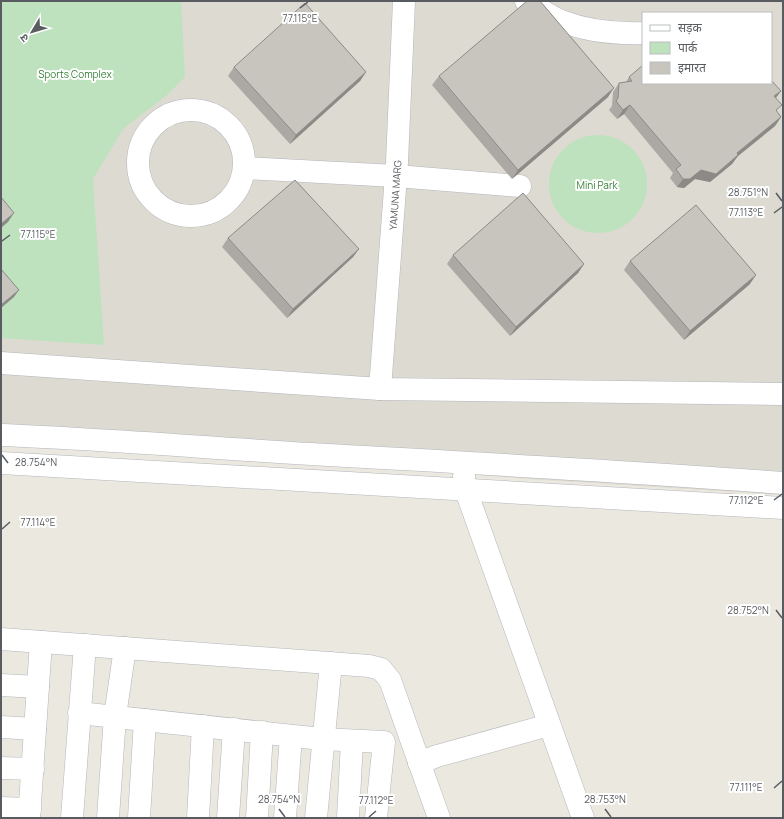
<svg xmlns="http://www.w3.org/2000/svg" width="784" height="819" viewBox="0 0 784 819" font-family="Manrope,'Noto Sans Devanagari',sans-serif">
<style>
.education{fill:#dddad1;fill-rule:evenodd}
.green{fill:#bee2bd}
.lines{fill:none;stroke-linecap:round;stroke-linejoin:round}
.minor-casing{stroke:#b2b6ba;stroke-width:23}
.minor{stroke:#fff;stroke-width:22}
.wall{fill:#aca9a4}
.shaded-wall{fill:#8c8a86}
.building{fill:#c8c5bf;stroke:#8c8a86}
.ticks{fill:none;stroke:#585c60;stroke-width:1.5}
.labels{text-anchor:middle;stroke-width:4;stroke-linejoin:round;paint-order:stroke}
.park-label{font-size:10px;fill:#388039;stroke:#fff}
.street-label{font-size:10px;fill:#585c60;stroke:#fff}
.ticks-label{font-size:10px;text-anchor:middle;fill:#585c60;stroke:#fff;stroke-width:4;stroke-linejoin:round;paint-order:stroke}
</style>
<rect width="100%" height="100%" fill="#ebe8e0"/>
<!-- education -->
<path class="education" d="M1,1H783V495L529,479L1,437ZM643,13H771V83H643Z"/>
<!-- green -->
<g class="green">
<path d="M1,1H181L185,77L167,95L123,129L93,179L104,345L1,338Z"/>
<circle cx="598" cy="184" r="49"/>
</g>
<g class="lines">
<!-- minor casing -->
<g class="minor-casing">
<g id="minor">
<path d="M526,1C537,7 549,16 561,21C587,31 615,34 643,33"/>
<circle cx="191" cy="163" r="53"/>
<path d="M244,168L396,176L520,186"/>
<path d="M1,363L380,389L783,394"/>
<path d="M380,389L397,162L404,1"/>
<path d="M1,435C105,439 208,448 311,454C469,463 626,471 783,483"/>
<path d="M1,463L783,508"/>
<path d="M464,476L465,488L583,818"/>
<path d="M1,639L369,666L381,669L390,680L439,818"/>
<path d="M1,685L38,687"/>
<path d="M79,713L322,739L384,742L376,818"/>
<path d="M1,727L35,729"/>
<path d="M419,763L437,756L549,725"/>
<path d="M1,768L33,769"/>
<path d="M1,808L30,809"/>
<path d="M29,818L41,642"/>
<path d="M72,818L85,645"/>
<path d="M108,818L115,716L125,648"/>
<path d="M139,818L145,720"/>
<path d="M198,818L203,726"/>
<path d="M228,818L234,729"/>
<path d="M257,818L262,732"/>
<path d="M285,818L291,736"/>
<path d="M316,818L331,663"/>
<path d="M348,818L352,741"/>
</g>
</g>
<!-- minor -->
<use href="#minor" class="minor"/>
</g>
<!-- wall -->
<g class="wall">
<path d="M234,67L366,72L360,81L290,144L228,76Z"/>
<path d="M439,76L608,97L512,179L432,85Z"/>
<path d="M629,77L643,83L781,91L776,98L777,112L781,117L775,126L738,156L732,164L710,182L695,179L684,188L677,187L670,178L673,173L624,114L617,119L609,110L612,106L613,92L619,83L626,82Z"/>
<path d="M228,238L359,249L353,257L287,318L222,247Z"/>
<path d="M453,255L584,264L578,273L510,336L447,264Z"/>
<path d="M630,261L750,284L684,340L624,270Z"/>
</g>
<!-- shaded-wall -->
<g class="shaded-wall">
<path d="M366,72L360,81L290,144L296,135Z"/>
<path d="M614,88L608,97L512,179L518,170Z"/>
<path d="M781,91L774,100V96Z"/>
<path d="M630,105L624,114L617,119L623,110Z"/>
<path d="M781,117L775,126L738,156L732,164L710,182L695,179L684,188L677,187L683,179L701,170Z"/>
<path d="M14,213L8,222L1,228V224Z"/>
<path d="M359,249L353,257L287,318L293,309Z"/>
<path d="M584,264L578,273L510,336L516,327Z"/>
<path d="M756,275L750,284L684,340L690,331Z"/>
<path d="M19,290L14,297L1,308V305Z"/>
</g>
<!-- building -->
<g class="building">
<path d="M527,1H540L614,88L518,170L439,76Z"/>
<path d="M305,3L366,72L296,135L234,67Z"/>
<path d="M643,65V83H771V80L781,91L774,96L782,105L776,110L781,117L737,153L738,155L716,174L701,170L690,179H683L676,169L681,165L630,105L623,110L616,101L618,98L619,83L632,81L629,77Z"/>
<path d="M295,180L359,249L293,309L228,238Z"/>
<path d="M523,193L584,264L516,327L453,255Z"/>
<path d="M1,197L14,213L1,224Z"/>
<path d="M696,205L756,275L690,331L630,261Z"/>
<path d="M1,269L19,290L1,305Z"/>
</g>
<!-- ticks -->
<path class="ticks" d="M300,8L308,2M776,193L782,201M774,213L782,207M2,241L10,235M2,455L8,463M774,500L782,494M2,529L10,522M776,610L782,618M774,788L782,781M279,809L285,817M605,809L611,817M369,817L376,811"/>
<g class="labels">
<!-- park labels -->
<g class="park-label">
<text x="75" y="78">Sports Complex</text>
<text x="597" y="189">Mini Park</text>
</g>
<!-- street labels -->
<g class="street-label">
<text transform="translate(395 195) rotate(-86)" y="4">YAMUNA MARG</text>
</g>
</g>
<g class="ticks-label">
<text x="300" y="22">77.115°E</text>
<text x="748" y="196">28.751°N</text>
<text x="746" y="216">77.113°E</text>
<text x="38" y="238">77.115°E</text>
<text x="36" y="466">28.754°N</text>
<text x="746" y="504">77.112°E</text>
<text x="38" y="526">77.114°E</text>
<text x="748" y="614">28.752°N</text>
<text x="746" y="791">77.111°E</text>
<text x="279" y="803">28.754°N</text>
<text x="605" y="803">28.753°N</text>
<text x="376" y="804">77.112°E</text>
</g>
<!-- border -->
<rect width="784" height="819" fill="none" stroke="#585c60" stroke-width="4"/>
<!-- legend -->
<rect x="642" y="12" width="130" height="72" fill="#ffffff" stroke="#bcbebf"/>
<rect x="650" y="25" width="20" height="6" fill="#ffffff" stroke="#bcbebf"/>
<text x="678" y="32" font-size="12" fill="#585c60">सड़क</text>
<rect x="650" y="42" width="20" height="12" fill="#bee2bd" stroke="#bcbebf"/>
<text x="678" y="52" font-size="12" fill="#585c60">पार्क</text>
<rect x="650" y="62" width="20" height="12" fill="#c8c5bf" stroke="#bcbebf"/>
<text x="678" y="72" font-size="12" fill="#585c60">इमारत</text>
<!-- north arrow -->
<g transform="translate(32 32) rotate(232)" stroke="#ffffff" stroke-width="3" paint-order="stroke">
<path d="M0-3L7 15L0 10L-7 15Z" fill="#585c60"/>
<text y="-6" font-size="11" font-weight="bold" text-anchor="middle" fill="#585c60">उ</text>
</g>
</svg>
